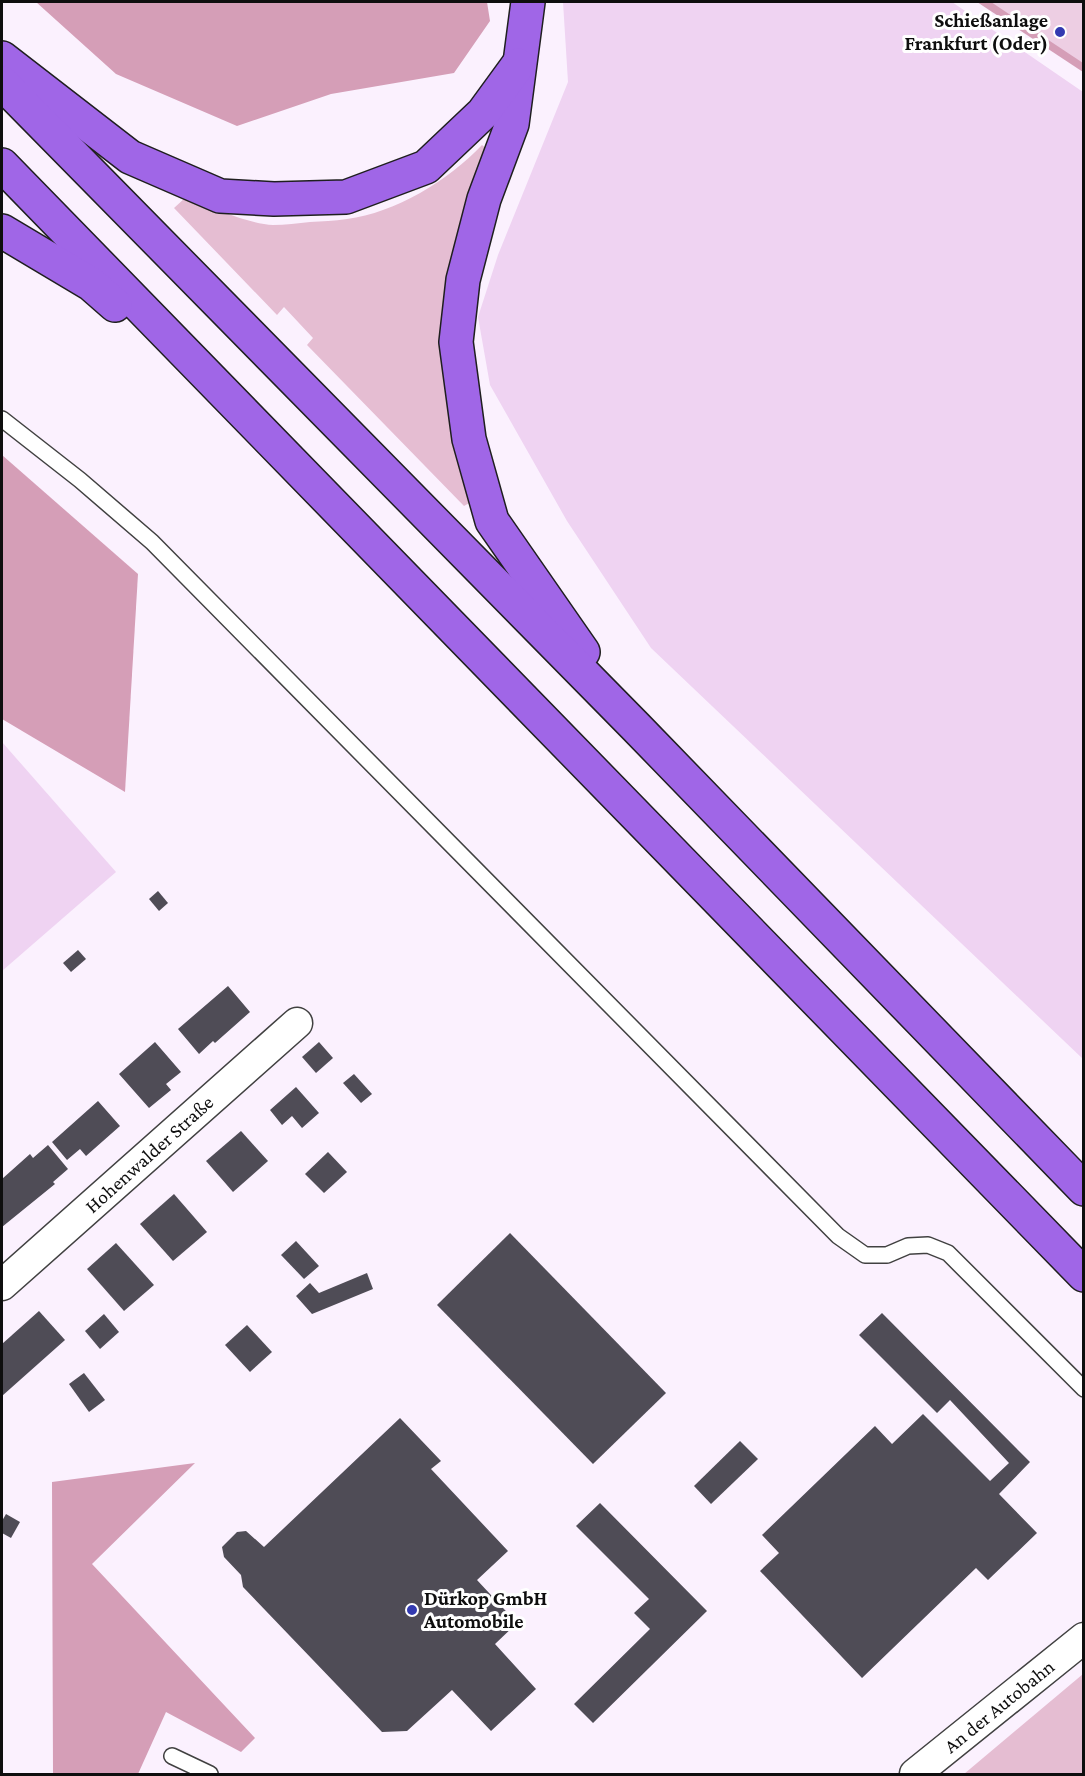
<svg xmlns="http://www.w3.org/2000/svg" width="1085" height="1776" viewBox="0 0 1085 1776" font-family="'Crimson Pro',serif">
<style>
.farmland{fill:#efd3f2}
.green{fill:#e5bdd2}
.forest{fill:#d59eb7}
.pitch{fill:#edcee3}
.building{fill:#4f4c56}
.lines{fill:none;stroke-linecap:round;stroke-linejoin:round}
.lane-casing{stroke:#414141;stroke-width:18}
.street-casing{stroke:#414141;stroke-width:33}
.highway-casing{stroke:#1f1f1f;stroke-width:36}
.lane{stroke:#fff;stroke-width:15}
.street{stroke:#fff;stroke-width:30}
.highway{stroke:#a066e7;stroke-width:33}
.poi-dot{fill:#333ab1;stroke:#fff;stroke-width:2}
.labels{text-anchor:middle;stroke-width:6;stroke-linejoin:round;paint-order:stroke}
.poi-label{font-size:20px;font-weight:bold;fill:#0e0e0e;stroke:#fff;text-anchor:end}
.street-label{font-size:20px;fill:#0e0e0e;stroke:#fff}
</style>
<rect width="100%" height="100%" fill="#fbf1fe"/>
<!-- farmland -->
<g class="farmland">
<path d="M563,2H952L1083,92V1059L651,648L567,521L490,385L478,317L498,255L568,82Z"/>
<path d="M2,742L116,872L2,971Z"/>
</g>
<!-- green -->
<g class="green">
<path d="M482,145L488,150L473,190L471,502L464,506L307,345L313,338L284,307L277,315L174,208L185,198C208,206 249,224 273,225C285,225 298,223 310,222C322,221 334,221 347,219C395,213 449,180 482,145Z"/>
<path d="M1083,1674V1774H964Z"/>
</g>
<!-- forest -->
<g class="forest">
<path d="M36,2H487L490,21L454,73L331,94L237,126L116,74Z"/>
<path d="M977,2H1083V72Z"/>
<path d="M2,455L138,574L125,792L2,719Z"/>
<path d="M195,1463L92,1564L255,1738L241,1752L166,1712L138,1774H53L52,1482Z"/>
</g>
<!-- pitch -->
<path class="pitch" d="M991,2H1083V63Z"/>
<!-- building -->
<g class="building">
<path d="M158,891L168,903L159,911L149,899Z"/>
<path d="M78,950L86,959L71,972L63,963Z"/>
<path d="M228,986L250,1012L215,1043L213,1041L199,1054L178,1029Z"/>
<path d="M155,1042L181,1072L166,1084L171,1090L149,1108L119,1074Z"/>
<path d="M319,1042L333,1058L316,1073L302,1057Z"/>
<path d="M354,1074L372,1094L361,1103L343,1083Z"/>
<path d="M296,1087L319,1113L302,1128L292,1116L282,1125L270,1110Z"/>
<path d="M98,1101L120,1126L86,1156L80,1149L67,1160L52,1142Z"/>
<path d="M241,1131L268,1161L233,1192L206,1161Z"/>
<path d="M48,1145L68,1169L53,1182L55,1184L2,1227V1179L30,1154L33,1158Z"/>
<path d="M328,1152L347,1172L324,1193L305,1174Z"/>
<path d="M174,1194L207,1232L173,1261L140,1224Z"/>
<path d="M510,1233L666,1393L593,1464L437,1305Z"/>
<path d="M296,1241L319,1266L304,1279L281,1255Z"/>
<path d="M116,1243L154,1285L124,1311L87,1269Z"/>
<path d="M367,1273L373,1289L312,1314L296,1296L310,1283L319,1293Z"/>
<path d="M39,1311L65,1340L2,1396V1344Z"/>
<path d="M882,1313L1030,1462L999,1494L1037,1533L988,1580L976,1568L862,1678L760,1571L779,1553L762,1535L875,1426L892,1444L923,1414L990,1481L1009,1463L950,1400L937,1413L859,1335Z"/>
<path d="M104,1314L119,1332L100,1349L85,1331Z"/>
<path d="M247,1325L272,1352L250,1372L225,1345Z"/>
<path d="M84,1373L105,1400L89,1412L69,1384Z"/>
<path d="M400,1418L441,1461L431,1469L508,1551L477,1580L517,1623L495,1644L536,1689L491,1731L452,1690L407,1731L382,1732L243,1587L241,1575L224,1557L222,1547L237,1532L246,1531L264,1547Z"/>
<path d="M740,1441L758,1459L711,1504L694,1486Z"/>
<path d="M600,1503L707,1611L593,1723L574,1704L650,1629L634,1613L649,1599L576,1526Z"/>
<path d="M6,1514L20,1522L11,1538L2,1533V1521Z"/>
</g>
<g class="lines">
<!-- lane casing -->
<g class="lane-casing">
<g id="lane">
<path d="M2,419L80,480L152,542L838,1236L865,1255H887L908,1246L928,1245L948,1253L1084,1389"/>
<path d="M172,1756L210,1774"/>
</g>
</g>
<!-- street casing -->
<g class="street-casing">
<g id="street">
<path d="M2,1285L297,1023"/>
<path d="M915,1774L1084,1638"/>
</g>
</g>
<!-- highway casing -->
<g class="highway-casing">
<g id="highway">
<path d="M528,2L512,124L484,199L463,280L456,342L469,439L492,521L583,652"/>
<path d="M2,58L130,157L220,196L274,199L346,197L426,167L483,113L518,65"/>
<path d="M2,83L636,727L1084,1189"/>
<path d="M2,165L1084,1275"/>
<path d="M2,231L91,284L115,305"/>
</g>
</g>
<!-- lane -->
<use href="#lane" class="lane"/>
<!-- street -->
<use href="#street" class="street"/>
<!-- highway -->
<use href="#highway" class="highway"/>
</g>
<!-- markers -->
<g class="poi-dot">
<circle cx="1060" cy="32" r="6"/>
<circle cx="412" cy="1610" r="6"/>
</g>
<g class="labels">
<!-- poi labels -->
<g class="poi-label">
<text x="1048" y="27">Schießanlage<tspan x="1048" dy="23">Frankfurt (Oder)</tspan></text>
<text x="424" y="1605" text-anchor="start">Dürkop GmbH<tspan x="424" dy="23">Automobile</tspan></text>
</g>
<!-- street labels -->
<g class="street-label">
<text transform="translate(149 1154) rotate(-42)" y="7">Hohenwalder Straße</text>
<text transform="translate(999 1706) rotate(-39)" y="7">An der Autobahn</text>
</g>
</g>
<!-- border -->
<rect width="1085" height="1776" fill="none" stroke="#0e0e0e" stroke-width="6"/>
</svg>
